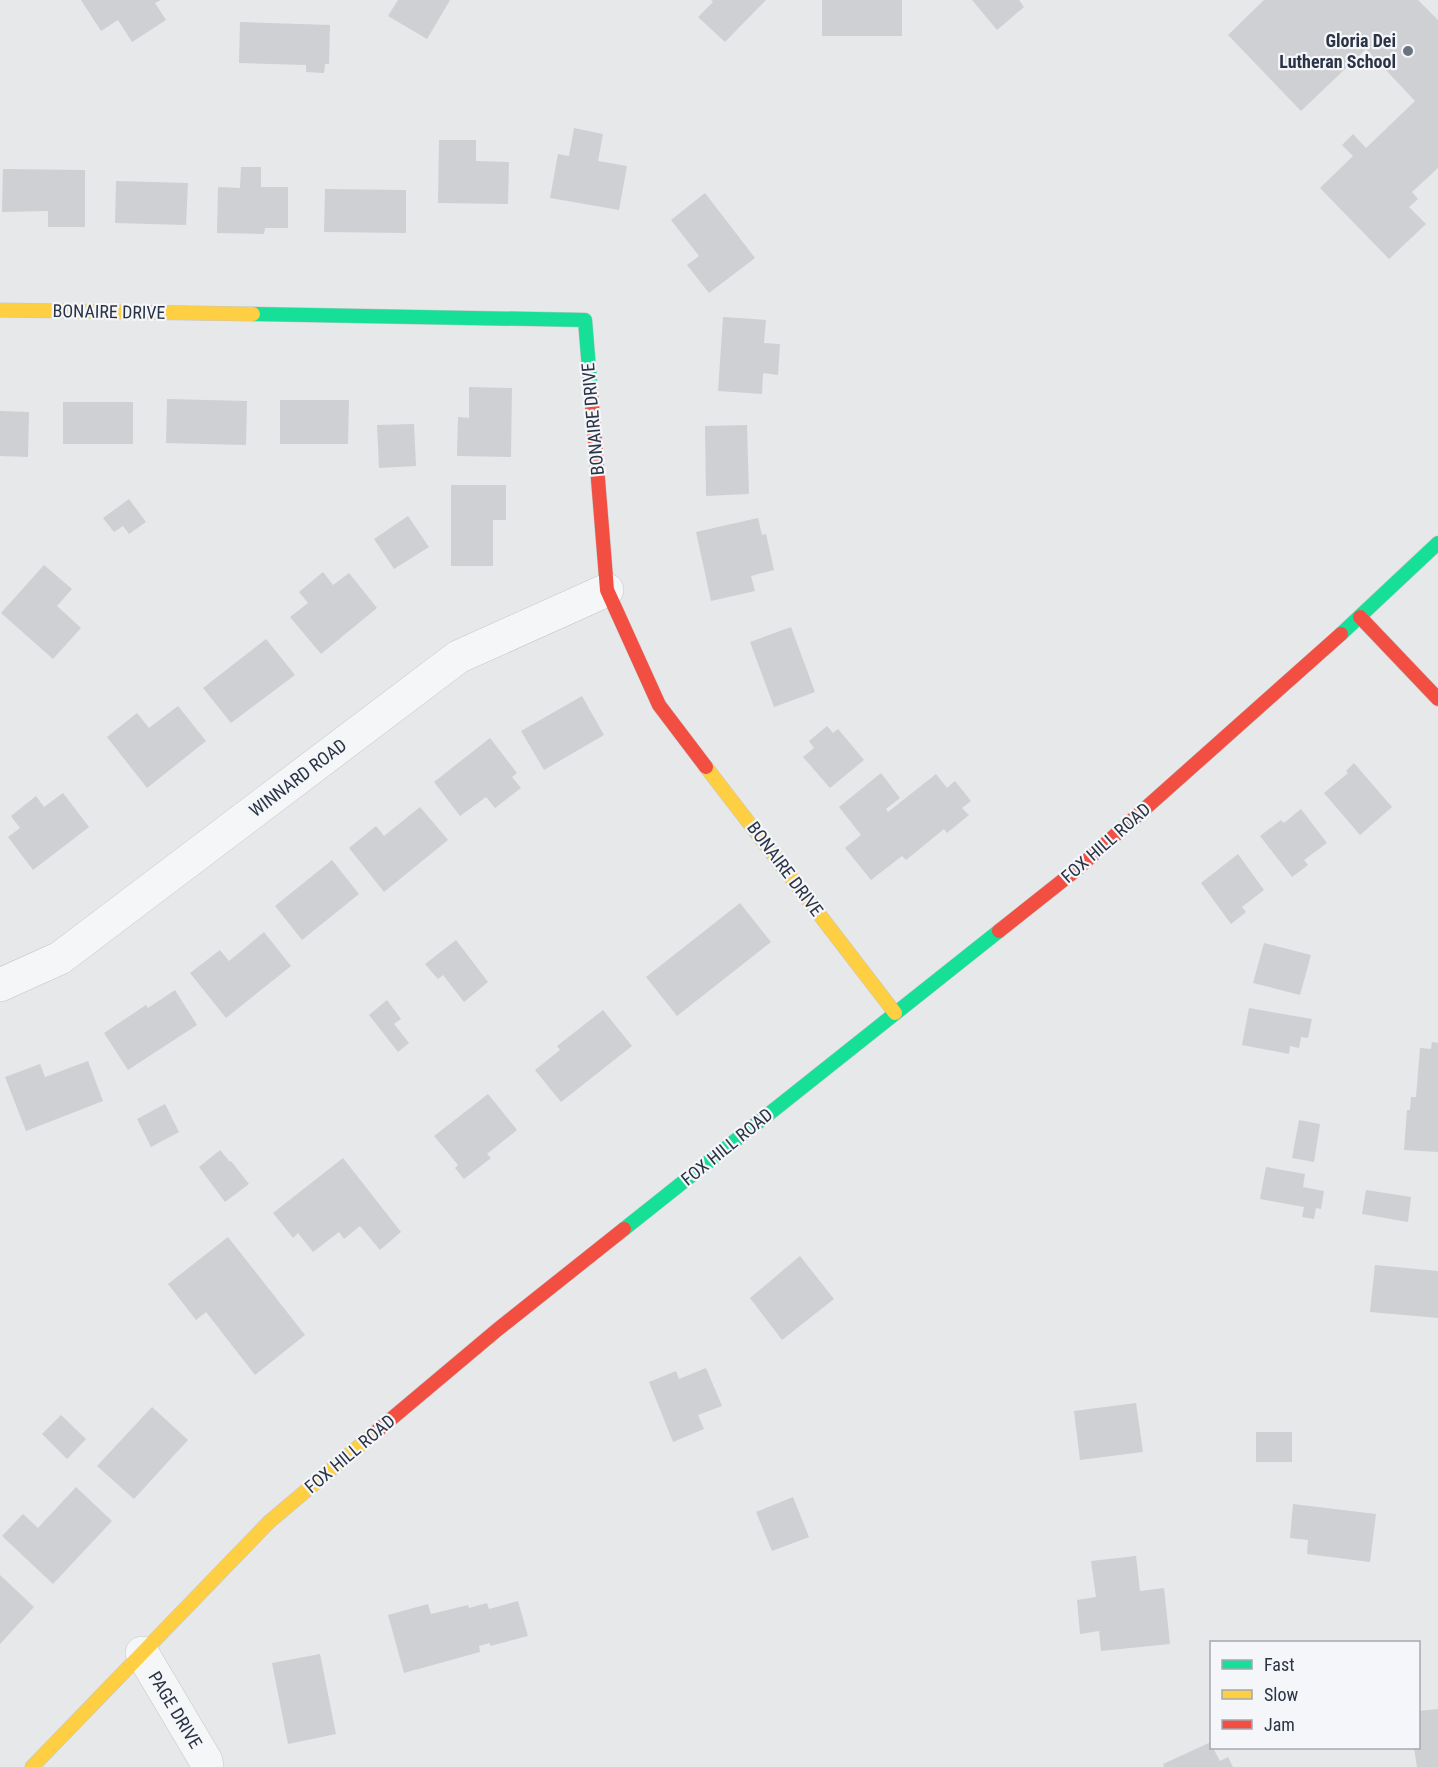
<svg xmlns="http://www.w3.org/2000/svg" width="1438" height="1767" viewBox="0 0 1438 1767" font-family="'Roboto Condensed',sans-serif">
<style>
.building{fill:#ced0d3}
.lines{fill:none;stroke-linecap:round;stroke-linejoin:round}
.street-casing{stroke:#c4c6c8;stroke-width:34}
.fast-casing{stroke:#c4c6c8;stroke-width:15}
.slow-casing{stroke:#c4c6c8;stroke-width:15}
.jam-casing{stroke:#c4c6c8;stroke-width:15}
.street{stroke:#f5f6f7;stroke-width:33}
.fast{stroke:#16e098;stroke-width:14}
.slow{stroke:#ffcf43;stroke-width:14}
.jam{stroke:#f24e42;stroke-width:14}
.poi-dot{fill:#6c737f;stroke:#f4f6f9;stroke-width:2}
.labels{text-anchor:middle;stroke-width:4.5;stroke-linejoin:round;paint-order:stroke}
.poi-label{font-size:18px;font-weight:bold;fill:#2b3445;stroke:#f4f6f9;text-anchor:end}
.street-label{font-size:18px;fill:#2b3445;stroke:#f4f6f9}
</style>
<rect width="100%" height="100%" fill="#e6e8ea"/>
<!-- building -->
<g class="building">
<path d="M81,0H161L155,3L166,20L132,42L118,20L101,31Z"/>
<path d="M398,0H450L427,39L388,16Z"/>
<path d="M711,0H766L725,42L698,17L713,2Z"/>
<rect x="822" y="0" width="80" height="36"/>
<path d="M972,0H1019L1024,7L997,30Z"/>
<path d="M1264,0H1418L1438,20V168L1412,192L1418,199L1409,207L1426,224L1389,259L1320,188L1353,156L1342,145L1353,134L1366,148L1415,101L1366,49L1301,111L1228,35Z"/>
<path d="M240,22L330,25L329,64H325L324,73L306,72V65L239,63Z"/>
<path d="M574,128L603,134L598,161L627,166L619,210L550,198L558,154L569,156Z"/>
<path d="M439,140H476V161L509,162L508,204L438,203Z"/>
<path d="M241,167H261V187H288V228H265L264,234L217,233L218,187L240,188Z"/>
<path d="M3,169L85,170V227H48V211L2,212Z"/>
<path d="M116,181L188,183L186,225L115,223Z"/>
<path d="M325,189L406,190V233L324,232Z"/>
<path d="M705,193L755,258L709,293L687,265L699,256L671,220Z"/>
<path d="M723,317L766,320L764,343L780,344L778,375L763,373L762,394L718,391Z"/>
<path d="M469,387L512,388L511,457L457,456L458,417L469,418Z"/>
<path d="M167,399L247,401L246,445L166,443Z"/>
<path d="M280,400H349L348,444H280Z"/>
<rect x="63" y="402" width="70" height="42"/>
<path d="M0,411L29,412L28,457L0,456Z"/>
<path d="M414,424L416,466L379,468L377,425Z"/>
<path d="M747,425L749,494L706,496L705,426Z"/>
<path d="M451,485H506V520H493V566H451Z"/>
<path d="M129,499L146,522L129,534L123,526L114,532L103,518Z"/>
<path d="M408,516L429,547L394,569L374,539Z"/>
<path d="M758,518L762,535L766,534L774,570L751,576L755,591L711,601L696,532Z"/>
<path d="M44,565L72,589L57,606L81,628L53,659L1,613Z"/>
<path d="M323,572L333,585L349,573L377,608L321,654L290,617L308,603L299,592Z"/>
<path d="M791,627L815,692L774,707L750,642Z"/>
<path d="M266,639L295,675L231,723L203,688Z"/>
<path d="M582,696L604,735L544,770L521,731Z"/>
<path d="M178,706L206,741L147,788L107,737L137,713L149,728Z"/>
<path d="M827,726L833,733L838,729L864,760L830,788L803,757L814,748L809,741Z"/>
<path d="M490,738L517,773L512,777L521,788L495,808L486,797L460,816L434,782Z"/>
<path d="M1354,763L1392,807L1360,835L1324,793L1348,773L1346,771Z"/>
<path d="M881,773L900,798L886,809L888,812L936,774L947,788L955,781L971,801L962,808L969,815L947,833L944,829L906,860L902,856L871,880L845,848L861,835L839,807Z"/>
<path d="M63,793L89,827L33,870L8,837L20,828L11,816L36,796L44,807Z"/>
<path d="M420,807L448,840L384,892L349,848L376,826L384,836Z"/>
<path d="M1301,809L1327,843L1304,860L1308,865L1292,877L1260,836L1281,820L1284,823Z"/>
<path d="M1238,854L1264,890L1242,907L1246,912L1231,924L1201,883Z"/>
<path d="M332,860L359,894L302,940L275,906Z"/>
<path d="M740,903L771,942L677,1016L646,977Z"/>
<path d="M264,932L291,966L226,1018L190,973L220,950L229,961Z"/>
<path d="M456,940L488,982L464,1002L443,975L438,979L425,964Z"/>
<path d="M1264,943L1311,955L1300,995L1253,983Z"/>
<path d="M175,990L197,1025L128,1070L104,1033L146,1005L148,1008Z"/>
<path d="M387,1000L401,1019L394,1024L409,1043L398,1052L369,1015Z"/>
<path d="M1249,1008L1312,1019L1308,1038L1301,1037L1299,1048L1290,1046L1289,1054L1242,1045Z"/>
<path d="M603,1010L632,1046L561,1102L535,1070L560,1050L557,1046Z"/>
<path d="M1432,1042L1438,1043V1152L1404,1150L1407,1110H1410L1411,1097H1416L1420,1048L1431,1049Z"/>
<path d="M88,1061L103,1101L26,1131L5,1077L40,1064L45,1077Z"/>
<path d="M488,1094L517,1130L487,1154L491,1158L464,1179L455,1168L458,1165L434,1136Z"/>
<path d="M165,1104L179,1132L151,1147L137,1119Z"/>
<path d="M1299,1120L1320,1124L1314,1162L1292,1158Z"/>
<path d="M220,1150L230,1162L231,1161L249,1184L225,1202L199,1167Z"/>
<path d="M343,1158L401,1232L380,1250L360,1226L344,1239L339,1232L313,1252L298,1233L293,1238L273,1213Z"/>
<path d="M1266,1167L1305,1174L1303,1187L1324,1191L1321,1209L1316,1208L1314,1219L1302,1217L1304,1207L1260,1199Z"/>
<path d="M1366,1190L1411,1197L1408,1222L1362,1214Z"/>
<path d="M228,1237L305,1335L255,1375L206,1312L196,1320L168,1284Z"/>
<path d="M800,1256L834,1299L782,1340L750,1298Z"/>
<path d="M1375,1265L1438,1271V1318L1370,1312Z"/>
<path d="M706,1368L722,1406L698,1415L704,1429L673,1442L649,1382L676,1371L679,1379Z"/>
<path d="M1136,1403L1143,1452L1080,1460L1074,1411Z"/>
<path d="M152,1407L188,1440L134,1499L97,1466Z"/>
<path d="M61,1415L86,1439L67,1459L42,1434Z"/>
<rect x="1256" y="1432" width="36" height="30"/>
<path d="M76,1487L112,1521L53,1584L2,1536L23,1514L38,1528Z"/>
<path d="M793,1497L809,1537L772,1551L756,1512Z"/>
<path d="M1293,1504L1376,1514L1370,1562L1307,1554L1308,1540L1290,1538Z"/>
<path d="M1136,1556L1140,1591L1164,1588L1170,1644L1101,1651L1099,1631L1080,1634L1077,1600L1096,1597L1091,1561Z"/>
<path d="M0,1575L34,1607L0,1644Z"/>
<path d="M518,1601L528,1636L490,1646V1643L479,1646L480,1652L404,1673L388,1615L428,1604L431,1614L468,1605L469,1608L487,1603L489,1609Z"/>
<path d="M320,1654L336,1734L288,1744L272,1663Z"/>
<path d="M1438,1709V1767H1417L1414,1748H1418V1711Z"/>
<path d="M1211,1742L1212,1748H1213L1220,1761L1228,1757L1233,1767H1164L1163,1764Z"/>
</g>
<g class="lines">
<!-- street casing -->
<g class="street-casing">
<g id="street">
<path d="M0,985L60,958L458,657L607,590"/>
<path d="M142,1653L206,1761L207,1767"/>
</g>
</g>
<!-- fast casing -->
<g class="fast-casing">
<g id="fast">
<path d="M253,314L585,320L591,393"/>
<path d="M1341,634L1438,543"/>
<path d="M624,1229L999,931"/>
</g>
</g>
<!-- slow casing -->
<g class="slow-casing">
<g id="slow">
<path d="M0,310L253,314"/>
<path d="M706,767L895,1013"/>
<path d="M32,1767L269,1522L378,1430"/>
</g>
</g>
<!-- jam casing -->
<g class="jam-casing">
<g id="jam">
<path d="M591,393L607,590L659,705L706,767"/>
<path d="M1360,617L1438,699"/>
<path d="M999,931L1076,870L1341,634"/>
<path d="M378,1430L497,1330L624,1229"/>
</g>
</g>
<!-- street -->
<use href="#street" class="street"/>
<!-- fast -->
<use href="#fast" class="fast"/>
<!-- slow -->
<use href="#slow" class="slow"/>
<!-- jam -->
<use href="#jam" class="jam"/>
</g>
<!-- markers -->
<circle class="poi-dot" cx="1408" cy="51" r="6"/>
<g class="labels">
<!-- poi labels -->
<g class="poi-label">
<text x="1396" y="47">Gloria Dei<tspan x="1396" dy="21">Lutheran School</tspan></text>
</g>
<!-- street labels -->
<g class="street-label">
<text transform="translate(109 312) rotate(1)" y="6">BONAIRE DRIVE</text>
<text transform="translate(593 419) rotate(-95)" y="6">BONAIRE DRIVE</text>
<text transform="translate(298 778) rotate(-37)" y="6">WINNARD ROAD</text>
<text transform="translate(1106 843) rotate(-41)" y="6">FOX HILL ROAD</text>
<text transform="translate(785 869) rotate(53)" y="6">BONAIRE DRIVE</text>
<text transform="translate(727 1147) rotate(-39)" y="6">FOX HILL ROAD</text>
<text transform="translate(350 1454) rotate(-40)" y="6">FOX HILL ROAD</text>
<text transform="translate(175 1710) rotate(59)" y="6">PAGE DRIVE</text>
</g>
</g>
<!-- legend -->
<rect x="1210" y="1641" width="210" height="108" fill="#f4f6f9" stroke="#a4a8b1" stroke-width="1.5"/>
<rect x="1222" y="1660" width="30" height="9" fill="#16e098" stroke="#a4a8b1" stroke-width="1.5"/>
<text x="1264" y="1671" font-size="18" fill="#2b3445">Fast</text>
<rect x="1222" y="1690" width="30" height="9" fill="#ffcf43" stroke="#a4a8b1" stroke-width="1.5"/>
<text x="1264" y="1701" font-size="18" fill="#2b3445">Slow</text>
<rect x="1222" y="1720" width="30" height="9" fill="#f24e42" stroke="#a4a8b1" stroke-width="1.5"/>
<text x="1264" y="1731" font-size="18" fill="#2b3445">Jam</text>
</svg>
